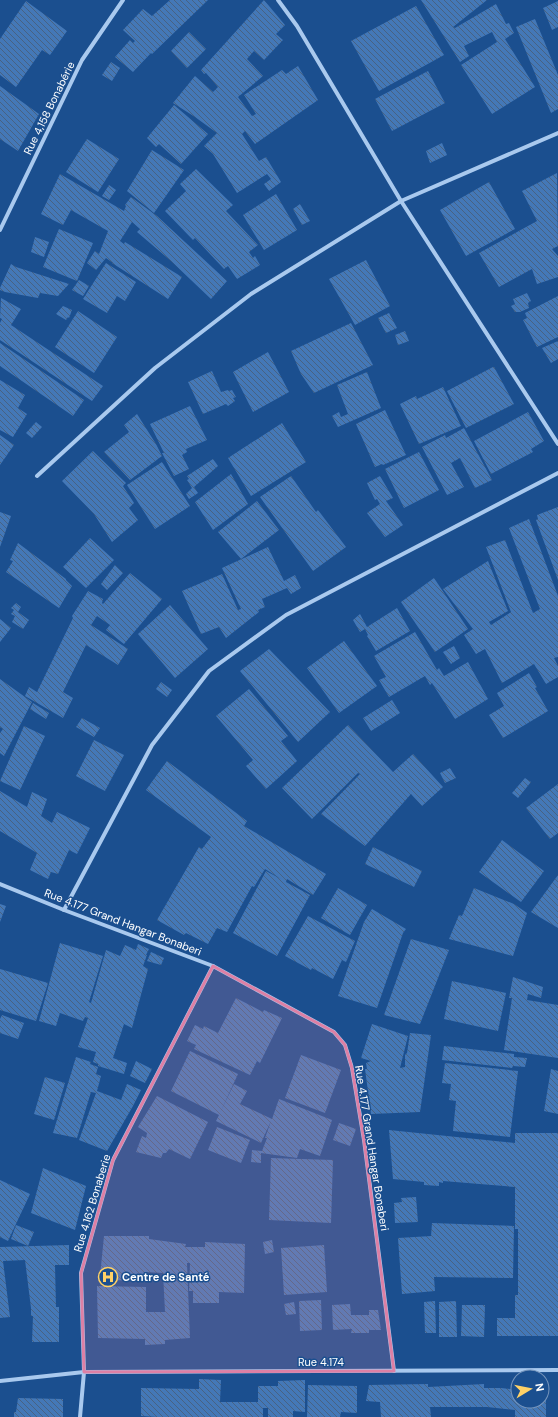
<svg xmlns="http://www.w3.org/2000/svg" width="558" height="1417" viewBox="0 0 558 1417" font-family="'DM Sans',sans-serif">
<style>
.building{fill:url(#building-back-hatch)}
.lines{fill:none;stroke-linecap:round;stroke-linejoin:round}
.minor{stroke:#a9c9ee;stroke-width:4}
.marked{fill:#dd80a5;fill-opacity:0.2;stroke:#dd80a5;stroke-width:3;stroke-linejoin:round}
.labels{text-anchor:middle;stroke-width:3;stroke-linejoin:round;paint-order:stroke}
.street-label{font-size:11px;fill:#fff;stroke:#1b4f8f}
.poi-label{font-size:11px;font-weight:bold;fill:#fff;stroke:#1b4f8f;text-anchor:start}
</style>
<defs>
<pattern id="building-back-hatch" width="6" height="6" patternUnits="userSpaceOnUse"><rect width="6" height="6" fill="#4478b7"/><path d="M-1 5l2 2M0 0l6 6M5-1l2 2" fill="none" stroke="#486282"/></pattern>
</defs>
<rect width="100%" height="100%" fill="#1b4f8f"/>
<!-- building -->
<g class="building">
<path d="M170,0H208L152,54L151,53L133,72L115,57L130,40L133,43L135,41L123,30L143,9L152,16Z"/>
<path d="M264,0L285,25L276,34L283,40L264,60L254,51L247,59L263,76L238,97L252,116L256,114L244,95L282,70L286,74L298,66L318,100L255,144L245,131L242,134L259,161L266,157L281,182L269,191L264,184L271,179L267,174L237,193L213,154L204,146L217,133L195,117L173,103L195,76L213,92L218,87L206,73L204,74L201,70Z"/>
<path d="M421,0H487L453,27L455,28L496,4L506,24L509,23L514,33L505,39L535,87L492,114L461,65L497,42L492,32L464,46L469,56L460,62Z"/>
<path d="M26,1L67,31L50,55L42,50L16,87L0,75V39Z"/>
<path d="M558,1V27L552,30L543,8Z"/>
<path d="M416,6L444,55L379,91L351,41Z"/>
<path d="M535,19L558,75V109L551,113L516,27Z"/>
<path d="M189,32L206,49L187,68L171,51Z"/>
<path d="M111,62L120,68L112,81L102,75Z"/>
<path d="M428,71L445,103L392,131L375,99Z"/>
<path d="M0,86L39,114L18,151L0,139Z"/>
<path d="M174,105L208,134L181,164L159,144L156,147L147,138Z"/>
<path d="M87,139L119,159L98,192L66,172Z"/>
<path d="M442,143L447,155L430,163L426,151Z"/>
<path d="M152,150L184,170L154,213L127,191Z"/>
<path d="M196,169L233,205L226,211L258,245L249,252L253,258L255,256L260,265L237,279L228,266L224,269L195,238L193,240L165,211L186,191L180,184Z"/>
<path d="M557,173L558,246L552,249L558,256V277L537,284L532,269L499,287L479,253L537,221L522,191Z"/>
<path d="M60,174L124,211L126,206L125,205L131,197L157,216L227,281L211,299L171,261L137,232L140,229L132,222L120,241L124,244L125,242L182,277L168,299L112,263H113L106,258L96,270L87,263L95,251L99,254L108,231L71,210L63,225L41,214Z"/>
<path d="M489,182L515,229L466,256L440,210Z"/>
<path d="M109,185L116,190L109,200L102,196Z"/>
<path d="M276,194L297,230L264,250L243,215Z"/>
<path d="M300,204L310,221L302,225L293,209Z"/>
<path d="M59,229L93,243L77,281L43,267Z"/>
<path d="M35,237L49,242L44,257L31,252Z"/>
<path d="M366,260L390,306L355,325L329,279Z"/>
<path d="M106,263L136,282L125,301L117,296L107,313L83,299Z"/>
<path d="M11,264L16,267L69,284L58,296L40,293L38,298L5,292L0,290V288Z"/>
<path d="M79,280L89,286L83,296L72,290Z"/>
<path d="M527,293L531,301L528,303L529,308L520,312H515L511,306L515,304L513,299Z"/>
<path d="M558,296V337L537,347L523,320L527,318L525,313Z"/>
<path d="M1,298L21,309L11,325L103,386L92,401L0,340V323L2,319L0,318Z"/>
<path d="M63,306L72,310L69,318L68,317L66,320L56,314Z"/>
<path d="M78,311L117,337L94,373L55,347Z"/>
<path d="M389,313L397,328L386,333L378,318Z"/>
<path d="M351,323L373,365L314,393L301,374L291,351Z"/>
<path d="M405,331L409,341L398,345L395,335Z"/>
<path d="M558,341V359L551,363L542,348Z"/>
<path d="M0,343L84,400L73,416L0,366Z"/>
<path d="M268,352L289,392L253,412L233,372Z"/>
<path d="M493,367H494L514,404L466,428L447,391Z"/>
<path d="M212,371L221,392L228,390L229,391L232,390L236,397L233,398L235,401L228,406L226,404L203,414L188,382Z"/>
<path d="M367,372L381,408L338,427L332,416L339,412L341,417L348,414L337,385Z"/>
<path d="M0,380L25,395L18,408L27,414L13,437L0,430Z"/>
<path d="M443,387L461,426L419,444L400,404L416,396L417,399Z"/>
<path d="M190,406L207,440L186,449L187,452L182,455L189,469L174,476L162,453H164L150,424Z"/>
<path d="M385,410L406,455L383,465L382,464L375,467L356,424Z"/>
<path d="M528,412L544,441L531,449L533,452L491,474L474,441Z"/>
<path d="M137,414L156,444L162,456L130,480L104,452L129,432L124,425Z"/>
<path d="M36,422L42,427L32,438L26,433Z"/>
<path d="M282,423L306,462L251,496L228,458Z"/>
<path d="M464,428L492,480L475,488L460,458L451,463L464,487L447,495L422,447L445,435L446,438Z"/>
<path d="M0,435L14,445L0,465Z"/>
<path d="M93,451L126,483L123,486L134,503L129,508L138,520L112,542L94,514L62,481Z"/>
<path d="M419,452L439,490L404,508L385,469Z"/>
<path d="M213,459L218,466L194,487L198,493L189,499L186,494L192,488L187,480L189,479L187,476Z"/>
<path d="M162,462L190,506L155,529L127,485Z"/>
<path d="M231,474L248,504L213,530L195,502Z"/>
<path d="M291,476L316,512L318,510L346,547L313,571L260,497Z"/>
<path d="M380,476L393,498L386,501L403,525L385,537L367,513L380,504L377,499L375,500L367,483Z"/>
<path d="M257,501L279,530L241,559L218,532Z"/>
<path d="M558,507V580L536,520L538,519L537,515Z"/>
<path d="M0,512L11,516L0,547Z"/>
<path d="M529,519L558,596V657L554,658L558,666V677L546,684L534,664L502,683L485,649L476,654L464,635L473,629L443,589L488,561L508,611L489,622L491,625L511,612L486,547L505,540L533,613L540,609L509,528Z"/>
<path d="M90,538L114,560L86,588L63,567Z"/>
<path d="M18,543L66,579V580L72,586L59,608L6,572L13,561L10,560Z"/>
<path d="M268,547L284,581L295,575L301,588L291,594L287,588L262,599L265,607L258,610L259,612L226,638L219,627L201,634L182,591L222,574L238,610L241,609L222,568Z"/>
<path d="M115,565L123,573L107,590L101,584Z"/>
<path d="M130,573L162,599L124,644L106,630L110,625L97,616L91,625L128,649L118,665L86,645L63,692L73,698L63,718L25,696L29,687L37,692L73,618L72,616L88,591L103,599L102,603L103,604Z"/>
<path d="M434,578L468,629L435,652L401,602Z"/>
<path d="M16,603L21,607L18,612L29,620L23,629L12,622L15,616L11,614L14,610L11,608Z"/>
<path d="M170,605L208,649L175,678L138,634Z"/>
<path d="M397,608L410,631L376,651L367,636L368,635L365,629L360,632L353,620L360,614L367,627Z"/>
<path d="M0,619L11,628L0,642Z"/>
<path d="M415,632L437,670L439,668L444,676L468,662L488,699L455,719L432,683L430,685L425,676L389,697L379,680L386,677L374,656Z"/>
<path d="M344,641L377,686L339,713L307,668Z"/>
<path d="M454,646L460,658L451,664L443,652Z"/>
<path d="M269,649L330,712L298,742L240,671Z"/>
<path d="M529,673L537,687L535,688L548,711L503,738L489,715L504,706L497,693Z"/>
<path d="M0,679L32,702L4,756L0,753V733L3,729L0,727Z"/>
<path d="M161,682L172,690L167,697L156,689Z"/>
<path d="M249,689L288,736L281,741L297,761L266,789L246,766L253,760L216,716Z"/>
<path d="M392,700L400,713L371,731L363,718Z"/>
<path d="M33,703L49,713L46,719L30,709Z"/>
<path d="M82,718L100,728L94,737L76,727Z"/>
<path d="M348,725L393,772L413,754L443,787L422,806L411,794L365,846L321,814L360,774L358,773L312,819L282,788Z"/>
<path d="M24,726L45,736L20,790L0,781Z"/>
<path d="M94,740L124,755L105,791L76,776Z"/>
<path d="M167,761L247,821L244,826L326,874L313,895L287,879L286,882L310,895L277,956L233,933L266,871L281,879L265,869L254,887L252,886L227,932L217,928L208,944L186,933L184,935L157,920L199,847L202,849L211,837L146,790Z"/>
<path d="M450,768L456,778L445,783L440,773Z"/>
<path d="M525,778L531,782L518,798L512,793Z"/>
<path d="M558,784V833L550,839L526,808Z"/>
<path d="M0,791L27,807L32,792L47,799L41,816L52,823L57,812L90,828L77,854L69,850L58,874L51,872L48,879L30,870L37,853L0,831Z"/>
<path d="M502,840L544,871L521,902L479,872Z"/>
<path d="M373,847L422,871L414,887L365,864Z"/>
<path d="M558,875V928L531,912Z"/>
<path d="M338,888L367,905L350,935L321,918Z"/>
<path d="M474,888L514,904L527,913L513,956L449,939L459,915L462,916Z"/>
<path d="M0,904L6,906L0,922Z"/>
<path d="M372,909L406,929L403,933L377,1008L338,996L364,922Z"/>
<path d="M308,916L355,941L346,962L342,960L333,979L312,968L311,970L285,956Z"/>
<path d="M411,939L449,950L420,1024L384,1015Z"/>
<path d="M60,943L103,956L89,1002L91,1003L106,950L120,956L125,945L136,950L138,944L149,949L146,955H147L143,966L148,969L132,1028L124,1024L113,1058L127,1063L124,1074L98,1066V1064L93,1062L96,1052L78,1047L88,1018L85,1017L83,1021L60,1013L56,1026L39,1021Z"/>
<path d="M151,952L164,958L161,965L147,961Z"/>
<path d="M0,969L48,983L36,1021L0,1010Z"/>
<path d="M513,977L543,987L541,998L528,994L527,1000L558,1005V1058L504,1050L512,998H509Z"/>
<path d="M452,981L506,993L498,1031L444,1019Z"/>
<path d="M236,998L263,1012L264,1010L282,1018L260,1063L257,1061L250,1075L194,1049L196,1045L187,1041L195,1025L203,1029L204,1026L218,1033Z"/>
<path d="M2,1015L24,1023L18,1039L0,1033V1019Z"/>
<path d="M372,1024L408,1036L400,1068L405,1067V1055L407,1053L410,1033L431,1035L420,1112L371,1114L365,1069H367L366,1063L371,1061L361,1058Z"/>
<path d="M444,1046L514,1054V1057L527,1058L525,1067L513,1066L512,1068L442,1060Z"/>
<path d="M190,1051L238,1074L220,1113L234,1084L247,1091L240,1104L272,1119L279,1099L332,1120L320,1156L300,1149L297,1158L261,1153V1163L251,1162L252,1150L262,1151L267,1138H265L271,1121L261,1143L216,1121L219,1115L171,1091Z"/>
<path d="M301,1055L341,1070L325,1113L285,1098Z"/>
<path d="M76,1057L91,1062L90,1064L98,1067L96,1074L101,1076L97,1091L121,1100L127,1084L141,1090L133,1106L107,1151L79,1140L96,1093L91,1092L77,1138L53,1133Z"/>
<path d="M136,1061L152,1069L145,1083L130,1076Z"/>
<path d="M445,1063L518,1071L510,1137L453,1131L456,1101L449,1100L451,1084L442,1083Z"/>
<path d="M551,1069L558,1071V1114L544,1111Z"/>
<path d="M45,1077L65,1083L54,1120L34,1114Z"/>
<path d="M157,1096L208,1122L190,1159L169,1149L166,1153H163L161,1158L136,1152L142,1136L146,1138L147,1133L138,1127Z"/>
<path d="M339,1123L356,1129L350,1146L333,1140Z"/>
<path d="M217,1127L250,1140L241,1163L208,1150Z"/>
<path d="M389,1130L515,1143V1133H558V1336H497V1318H515V1295H518V1229H515V1187L443,1181V1183L439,1182V1186L424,1185V1182L393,1179Z"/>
<path d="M271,1158L333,1160L331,1223L269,1220Z"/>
<path d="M43,1168L86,1186L75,1230L31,1213Z"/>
<path d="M0,1180L30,1194L8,1241L0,1237Z"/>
<path d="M416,1197L418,1222L395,1223L394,1203L402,1202L401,1198Z"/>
<path d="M432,1223L514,1226L513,1278L434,1277L435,1291L402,1294L398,1238L431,1236Z"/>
<path d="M16,1225L34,1232L28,1246L11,1239Z"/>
<path d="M104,1236H149V1239L186,1244L185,1247H205V1242L245,1244L244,1293L219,1292V1303H193V1291H189L190,1263H187L190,1338L165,1340V1344L145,1345V1339L98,1338L97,1286L146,1287V1312H165L163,1273L146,1272L144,1281L111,1280V1276H100Z"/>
<path d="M272,1240L274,1252L265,1254L263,1242Z"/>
<path d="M69,1245V1265H55L56,1307H59V1342H32L33,1316H31V1308L25,1260L3,1261L10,1317L0,1318V1247Z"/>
<path d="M324,1245L327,1292L284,1295L281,1248Z"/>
<path d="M321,1300L322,1330L300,1331L299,1301Z"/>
<path d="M435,1301L436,1333H425L424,1302Z"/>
<path d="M456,1301L457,1337H439V1302Z"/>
<path d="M294,1302L296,1314L286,1315L284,1304Z"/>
<path d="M350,1304L351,1315H369V1310H378L381,1330H369V1333H351L352,1329L333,1330L332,1305Z"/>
<path d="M462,1305H485L484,1337L461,1336Z"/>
<path d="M199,1379L221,1380L220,1402H258V1386H278V1381L305,1380V1412L293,1411V1417H268V1408H263V1417H157L141,1416V1388L199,1389Z"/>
<path d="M428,1384V1387L484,1384V1388H501L518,1390V1401H542V1391L546,1392V1417H515V1410L487,1407H430L431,1417H381L380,1402L366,1401L369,1385Z"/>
<path d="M308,1385L357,1386V1413L341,1412L340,1417H307Z"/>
<path d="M18,1398L63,1399V1417H14V1412H16Z"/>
</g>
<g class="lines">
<!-- minor -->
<g class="minor">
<path d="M278,0L297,26L401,201L558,444"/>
<path d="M0,230L82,60L123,0"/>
<path d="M37,476L155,368L251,294L401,201L558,133"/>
<path d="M0,884L64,910L213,966L334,1032L345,1045L352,1068L364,1140L394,1371"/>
<path d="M64,910L152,745L209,671L286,615L558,473"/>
<path d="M0,1381L84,1372L558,1370"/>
<path d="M80,1417L84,1372L81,1273L113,1160L213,966"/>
</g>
</g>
<!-- marked area -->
<path class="marked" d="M213,966L334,1032L345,1045L352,1068L364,1140L394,1371L84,1372L81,1273L113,1160Z"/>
<!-- icons -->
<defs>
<g id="hospital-ring" transform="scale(1)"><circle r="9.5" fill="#1b4f8f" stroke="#ffd166" stroke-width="1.5"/><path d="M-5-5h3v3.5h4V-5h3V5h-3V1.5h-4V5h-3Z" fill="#ffd166"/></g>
</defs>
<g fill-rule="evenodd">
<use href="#hospital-ring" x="108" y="1277"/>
</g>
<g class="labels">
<!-- street labels -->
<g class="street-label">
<text transform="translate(49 108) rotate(-64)" y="4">Rue 4,158 Bonabérie</text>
<text transform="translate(123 922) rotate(21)" y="4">Rue 4.177 Grand Hangar Bonaberi</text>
<text transform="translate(372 1148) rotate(81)" y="4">Rue 4.177 Grand Hangar Bonaberi</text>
<text transform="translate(92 1203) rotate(-73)" y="4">Rue 4.162 Bonaberie</text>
<text x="321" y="1366">Rue 4.174</text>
</g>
<!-- poi labels -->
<g class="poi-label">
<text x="122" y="1281">Centre de Santé</text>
</g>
</g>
<!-- north arrow -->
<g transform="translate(530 1389) rotate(80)"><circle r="19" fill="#1b4f8f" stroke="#7695bc"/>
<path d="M0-3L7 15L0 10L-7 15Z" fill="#ffd166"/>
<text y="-6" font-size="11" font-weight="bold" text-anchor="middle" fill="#ffffff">N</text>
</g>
</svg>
